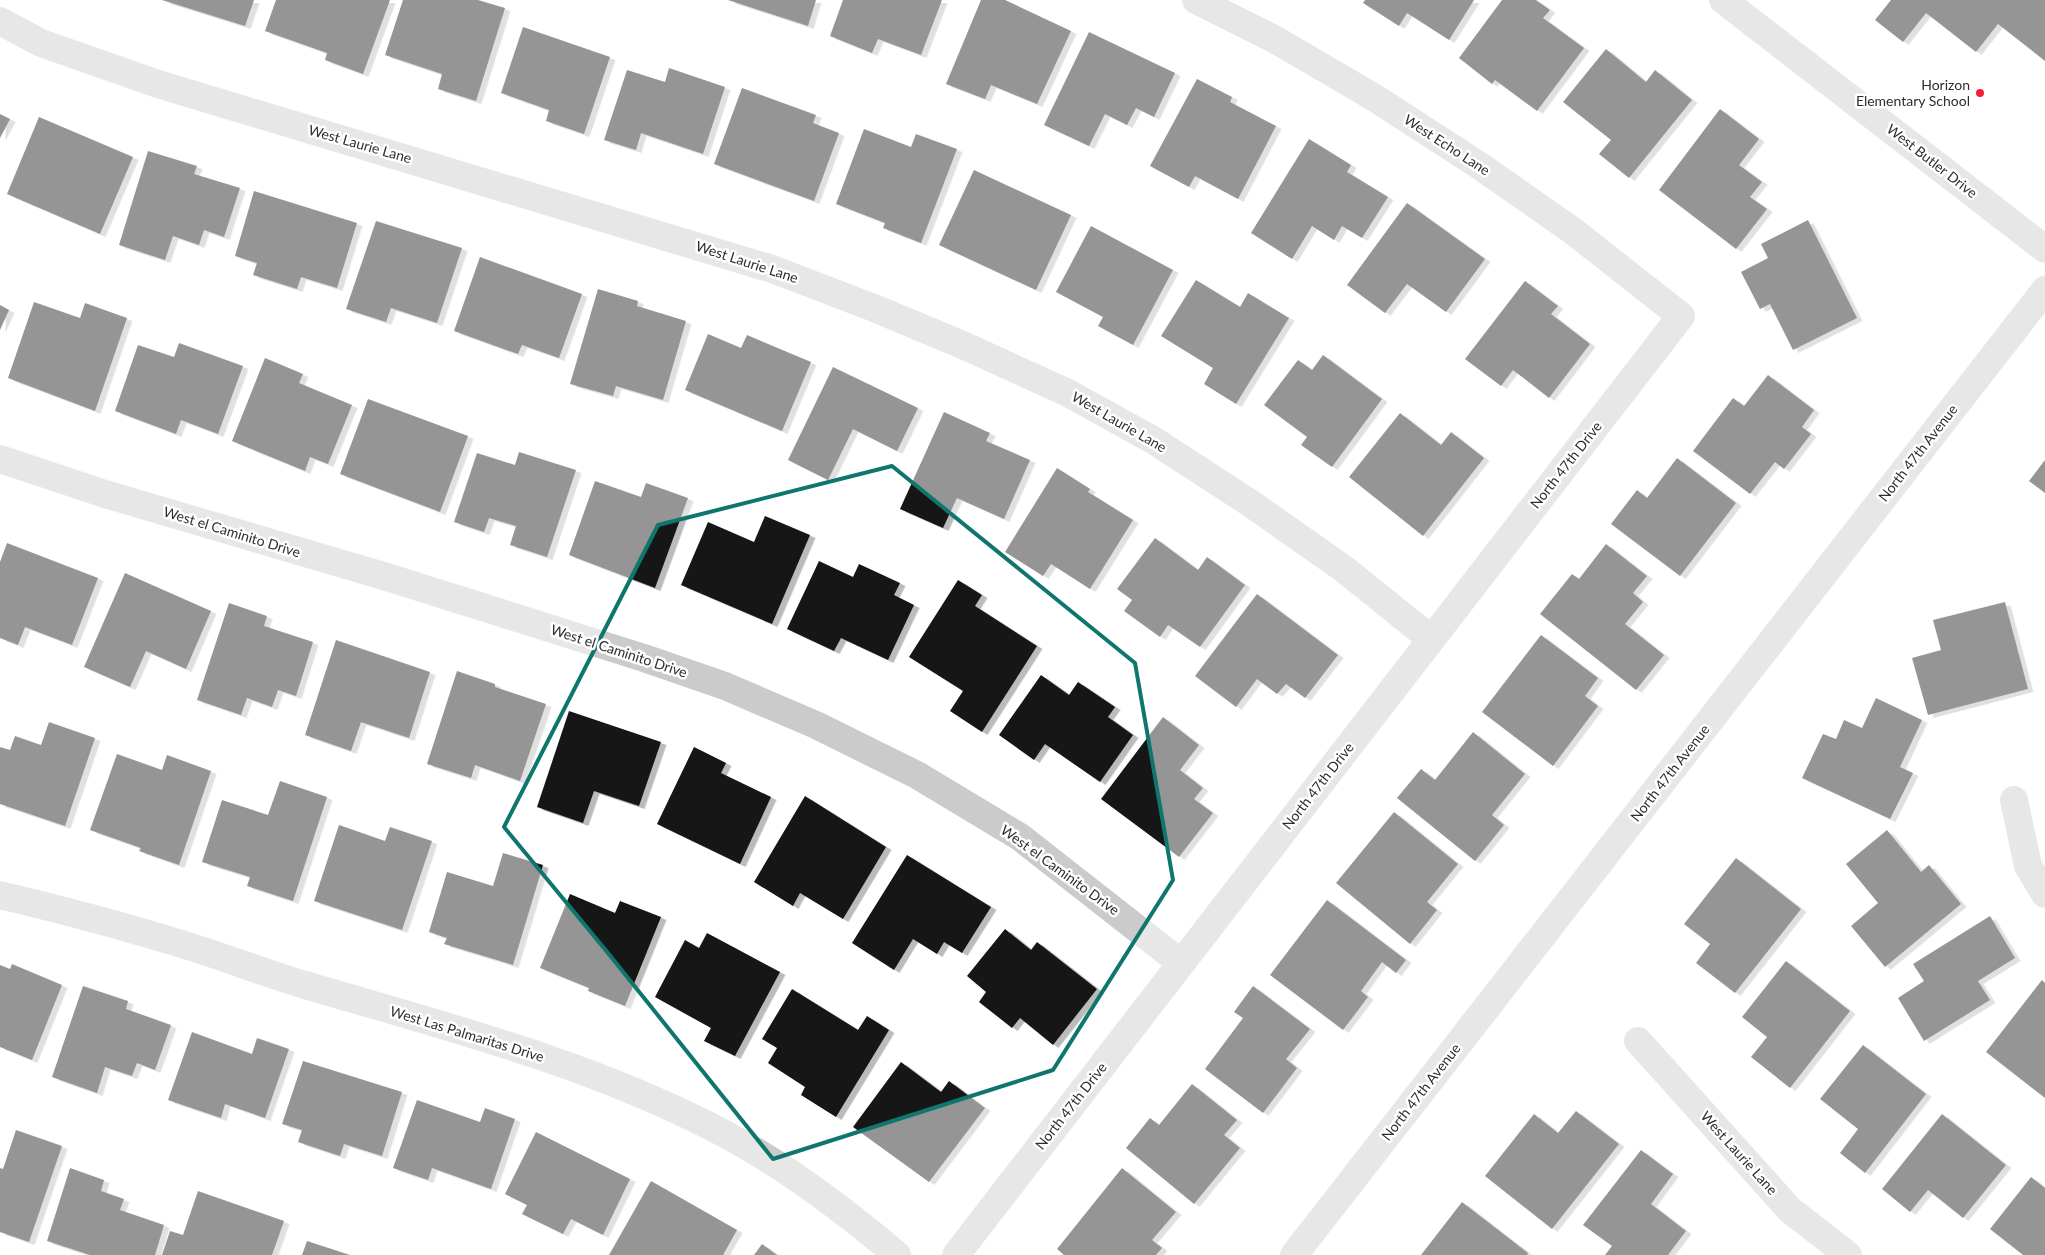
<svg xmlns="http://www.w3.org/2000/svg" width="2045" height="1255" viewBox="0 0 2045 1255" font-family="Lato,sans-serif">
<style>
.building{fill:#151515;filter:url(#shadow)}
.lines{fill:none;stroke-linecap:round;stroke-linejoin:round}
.minor{stroke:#cbcbcb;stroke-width:28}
.marked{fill:none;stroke:#0f766e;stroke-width:4;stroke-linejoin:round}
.poi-dot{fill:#f61e35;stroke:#fff;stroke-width:2}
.labels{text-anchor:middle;stroke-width:5;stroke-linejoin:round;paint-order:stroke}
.poi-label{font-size:14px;fill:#2e2e2e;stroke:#fff;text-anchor:end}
.street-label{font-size:14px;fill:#2e2e2e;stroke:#fff}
</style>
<defs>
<filter id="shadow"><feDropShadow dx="5.5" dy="3" stdDeviation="0" flood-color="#0004"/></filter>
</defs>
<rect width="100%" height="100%" fill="#fff"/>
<!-- building -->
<g class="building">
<path d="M162,0H254L245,26Z"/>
<path d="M276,0H390L363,74L325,60L327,53L265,31Z"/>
<path d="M403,0H478L505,8L476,101L438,89L442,74L385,55Z"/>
<path d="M728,0H816L808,26Z"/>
<path d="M843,0H942L921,55L878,39L872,53L830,36Z"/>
<path d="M981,0H1005L1071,31L1037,104L991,85L985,99L946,84Z"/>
<path d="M1365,0H1474L1449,40L1407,13L1399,26L1363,3Z"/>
<path d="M1502,0H1536L1550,10L1543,18L1584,48L1537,111L1495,80L1492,84L1459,58Z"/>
<path d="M1891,0H2045V61L1998,24L1976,52L1926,13L1903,42L1875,20Z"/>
<path d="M523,27L610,57L584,134L546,121L549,110L501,93Z"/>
<path d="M1089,32L1175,73L1154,117L1136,108L1127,125L1105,114L1089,146L1044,125Z"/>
<path d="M1606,49L1646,82L1655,70L1692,100L1629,178L1599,154L1611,140L1563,102Z"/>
<path d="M669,68L725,87L703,154L641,133L636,150L604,140L627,70L665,82Z"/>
<path d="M1197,79L1232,97L1230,102L1276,126L1238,199L1195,176L1189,187L1150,166Z"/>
<path d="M742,88L816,115L813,123L839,133L814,201L714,164Z"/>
<path d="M1720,109L1759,139L1739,165L1762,182L1750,197L1767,209L1736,249L1659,190Z"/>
<path d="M0,114L10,119L0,138Z"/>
<path d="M39,117L133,157L100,234L7,194Z"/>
<path d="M864,129L911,147L916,134L957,149L921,243L883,228L885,223L836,204Z"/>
<path d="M1309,139L1351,165L1347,172L1388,197L1362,238L1342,226L1334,240L1312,226L1292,259L1251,233Z"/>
<path d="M148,151L197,166L194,174L240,188L224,237L204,230L199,245L173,236L165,260L119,245Z"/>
<path d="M974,170L1071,215L1036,290L939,245Z"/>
<path d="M254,191L357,223L337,288L301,277L297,289L253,275L257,263L235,256Z"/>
<path d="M1407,203L1485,259L1446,312L1407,284L1385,313L1347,285Z"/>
<path d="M1808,220L1857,318L1793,350L1770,304L1760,309L1741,272L1768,258L1761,244Z"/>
<path d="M376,221L462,248L437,323L391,308L386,322L346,309Z"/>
<path d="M1091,226L1173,270L1133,345L1098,326L1103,317L1056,292Z"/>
<path d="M480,257L582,294L559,358L522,345L518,354L454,331Z"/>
<path d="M1196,280L1240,307L1248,293L1289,318L1236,404L1204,384L1213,368L1161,336Z"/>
<path d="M1525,281L1558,306L1551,314L1590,344L1549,398L1513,370L1501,386L1465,359Z"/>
<path d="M598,289L638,301L637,306L686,321L663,400L616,386L613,396L570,384Z"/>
<path d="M34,302L80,318L85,303L127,318L95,411L8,378Z"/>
<path d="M0,305L9,310L0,330Z"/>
<path d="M708,334L741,348L747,335L811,362L782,431L685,390Z"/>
<path d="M179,343L243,366L218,434L181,420L176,434L115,411L138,345L174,357Z"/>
<path d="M1323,355L1382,399L1332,467L1301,445L1307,437L1264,405L1298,360L1312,370Z"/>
<path d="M265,358L303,374L299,383L352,405L328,464L310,457L305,471L232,441Z"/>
<path d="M833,367L918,408L897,451L853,429L828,480L788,460Z"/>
<path d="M1768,375L1814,410L1802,427L1811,434L1784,469L1775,462L1750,494L1693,451L1733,398L1744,406Z"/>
<path d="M368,399L468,436L440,512L340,474Z"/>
<path d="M944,412L990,433L986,441L1030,460L1004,519L957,498L943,528L900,509Z"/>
<path d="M1400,413L1441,445L1451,432L1484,458L1423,536L1349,477Z"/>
<path d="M519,452L576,470L547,557L510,545L516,526L489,518L484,532L454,522L477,453L515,465Z"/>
<path d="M1677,458L1736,503L1680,576L1611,524L1637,490L1647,498Z"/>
<path d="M2045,460V493L2029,481Z"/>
<path d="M1057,468L1090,489L1088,492L1133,520L1090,589L1051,564L1043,576L1005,552Z"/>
<path d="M595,481L641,497L646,483L688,498L655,588L569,555Z"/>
<path d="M765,516L810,535L772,624L681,585L708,522L754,542Z"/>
<path d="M1155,538L1198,570L1207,557L1245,585L1200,647L1168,625L1160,637L1124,611L1132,600L1117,589Z"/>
<path d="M7,543L98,578L72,645L25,627L18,645L0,638V562Z"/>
<path d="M1606,544L1647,576L1633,593L1643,602L1625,624L1664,655L1636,690L1540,614L1572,574L1579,579Z"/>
<path d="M819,561L853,577L859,564L900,583L894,595L914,605L888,660L841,638L834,651L787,629Z"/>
<path d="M125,573L211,611L186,669L146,651L130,687L84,667Z"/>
<path d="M958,580L982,595L975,606L1037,646L982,732L950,711L963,691L909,657Z"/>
<path d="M1257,594L1338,655L1305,698L1286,684L1277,694L1257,679L1236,707L1195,676Z"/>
<path d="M2005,602L2028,689L1928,715L1912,658L1941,650L1933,620Z"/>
<path d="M229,603L267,616L264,626L313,642L296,696L278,690L272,707L247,698L241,715L197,700Z"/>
<path d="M1541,635L1598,678L1585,696L1598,706L1553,766L1482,712Z"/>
<path d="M336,640L430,672L409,738L361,722L351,751L305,735Z"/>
<path d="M457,671L495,684V687L546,704L520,781L475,765L471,778L427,764Z"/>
<path d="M1041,675L1069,695L1078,682L1115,707L1108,717L1133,735L1100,782L1045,744L1034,760L999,735Z"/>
<path d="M1876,698L1922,720L1900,767L1913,773L1890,819L1802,778L1823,734L1836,739L1844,720L1862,728Z"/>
<path d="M569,711L661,742L639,806L594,791L583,823L537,807Z"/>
<path d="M1163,717L1199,745L1180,770L1203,788L1194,799L1213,813L1179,857L1101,799Z"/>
<path d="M49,722L95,738L65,826L0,804V747L10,750L15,736L41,745Z"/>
<path d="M1473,732L1525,774L1492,815L1504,825L1475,861L1397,798L1421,769L1435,780Z"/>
<path d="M694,747L726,763L721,773L771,797L740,864L657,824Z"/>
<path d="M117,754L162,770L167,755L211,771L179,865L139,851L141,848L90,830Z"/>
<path d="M280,781L327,797L293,901L247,886L250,877L202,862L222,800L268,815Z"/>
<path d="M805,796L886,847L843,919L800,893L793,906L754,882Z"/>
<path d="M1394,812L1458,864L1427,902L1437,910L1410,944L1336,883Z"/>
<path d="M339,825L385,841L390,827L432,841L402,930L314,901Z"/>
<path d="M1887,830L1921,872L1929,865L1961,904L1885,967L1851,926L1878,903L1846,864Z"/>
<path d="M503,853L543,865L513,965L444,944L447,938L429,932L447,872L493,886Z"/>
<path d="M907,855L991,907L962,953L944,942L937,954L913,939L894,970L852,943Z"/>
<path d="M1736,858L1801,909L1735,993L1696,963L1710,944L1684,924Z"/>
<path d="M570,894L615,913L620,901L661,917L625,1006L588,991L589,988L540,968Z"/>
<path d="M1327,900L1406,960L1396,973L1382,962L1361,991L1368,997L1343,1030L1270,975Z"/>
<path d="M1990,916L2015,958L1978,981L1990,1000L1924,1041L1898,998L1924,981L1913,964Z"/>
<path d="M1005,929L1031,950L1037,942L1097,989L1053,1045L1020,1018L1012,1028L979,1002L986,992L967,976Z"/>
<path d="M707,933L780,972L735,1056L704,1041L711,1028L655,997L685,940L699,948Z"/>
<path d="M1786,961L1850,1011L1790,1088L1751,1057L1767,1037L1742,1017Z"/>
<path d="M12,964L62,985L32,1060L0,1047V965L10,969Z"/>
<path d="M2042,980L2045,983V1098L1986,1052Z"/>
<path d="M83,986L128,1001L126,1009L171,1025L155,1070L137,1063L132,1076L105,1067L97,1093L52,1077Z"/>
<path d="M1253,986L1310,1029L1286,1059L1297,1068L1263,1113L1205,1069L1243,1018L1234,1012Z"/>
<path d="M792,989L858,1030L867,1016L889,1030L836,1117L801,1095L805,1087L768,1063L777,1048L762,1039Z"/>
<path d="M192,1032L252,1054L257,1038L289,1049L265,1118L225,1104L221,1118L168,1100Z"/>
<path d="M1863,1045L1926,1094L1865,1173L1840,1153L1858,1129L1820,1099Z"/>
<path d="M303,1061L402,1092L382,1156L344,1144L340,1156L298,1142L302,1130L282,1124Z"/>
<path d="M901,1062L941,1092L949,1081L985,1108L929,1182L853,1127Z"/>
<path d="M1192,1084L1237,1120L1224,1135L1240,1148L1194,1204L1126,1148L1150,1118L1159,1125Z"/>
<path d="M417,1100L480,1122L485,1108L515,1119L491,1189L432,1168L428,1180L393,1168Z"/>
<path d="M1576,1111L1619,1144L1552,1229L1485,1176L1534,1114L1558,1133Z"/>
<path d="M1942,1114L2006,1165L1963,1218L1928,1190L1910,1212L1882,1189Z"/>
<path d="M16,1130L62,1146L29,1242L0,1232V1168L3,1169Z"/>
<path d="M536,1132L630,1179L603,1235L571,1219L563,1234L522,1214L527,1205L505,1194Z"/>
<path d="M1641,1150L1673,1174L1651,1204L1686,1231L1668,1255H1605L1612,1246L1583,1225Z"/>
<path d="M70,1168L104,1180L101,1191L124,1199L120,1210L164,1225L155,1255H90L47,1241Z"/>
<path d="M1122,1168L1176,1212L1152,1240L1162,1248L1156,1255H1064L1057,1249Z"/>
<path d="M2031,1177L2045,1188V1255H2023L1990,1229Z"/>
<path d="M651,1181L737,1230L723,1255H609Z"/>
<path d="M198,1191L284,1221L272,1255H162L170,1231L183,1235Z"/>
<path d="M1462,1202L1528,1253L1527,1255H1421Z"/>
<path d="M307,1241L350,1255H302Z"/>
<path d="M762,1244L777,1255H754Z"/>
</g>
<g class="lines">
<!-- minor -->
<g class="minor">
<path d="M1723,0L2045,249"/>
<path d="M0,21L41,43L158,84L772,269L874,308L965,346L1068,393L1153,440L1250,503L1344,569L1431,639"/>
<path d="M0,459L105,494L387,577L644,658L725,686L816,725L917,775L1020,837L1181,963"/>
<path d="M2014,800L2028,866L2045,894"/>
<path d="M0,895C59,909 117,924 175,942C219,955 262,972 305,985C448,1027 593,1064 725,1134C787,1167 844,1210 897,1255"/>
<path d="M1638,1041L1790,1210L1848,1255"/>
<path d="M956,1255L1681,316L1573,231L1480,166L1375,98L1276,40L1196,0"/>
<path d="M1294,1255L2045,290"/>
</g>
</g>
<!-- marked area -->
<path d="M0 0H2045V1255H0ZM892,466L1135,663L1173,880L1053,1070L773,1159L608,953L504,827L658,525Z" fill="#fff" fill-opacity=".55" fill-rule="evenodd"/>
<path class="marked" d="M892,466L1135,663L1173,880L1053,1070L773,1159L608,953L504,827L658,525Z"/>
<!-- markers -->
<circle class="poi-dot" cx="1980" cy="93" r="5"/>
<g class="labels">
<!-- poi labels -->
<g class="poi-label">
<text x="1970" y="90">Horizon<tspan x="1970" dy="16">Elementary School</tspan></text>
</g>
<!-- street labels -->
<g class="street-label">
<text transform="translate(360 144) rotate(16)" y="5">West Laurie Lane</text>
<text transform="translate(1447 145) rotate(33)" y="5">West Echo Lane</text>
<text transform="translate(1932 161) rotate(38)" y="5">West Butler Drive</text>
<text transform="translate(747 262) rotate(18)" y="5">West Laurie Lane</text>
<text transform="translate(1119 422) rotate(30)" y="5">West Laurie Lane</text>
<text transform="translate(1918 453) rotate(-52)" y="5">North 47th Avenue</text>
<text transform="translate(1566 465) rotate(-52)" y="5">North 47th Drive</text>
<text transform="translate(232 532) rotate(17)" y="5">West el Caminito Drive</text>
<text transform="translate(619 651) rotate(18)" y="5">West el Caminito Drive</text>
<text transform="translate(1670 773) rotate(-52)" y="5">North 47th Avenue</text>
<text transform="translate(1318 786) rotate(-52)" y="5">North 47th Drive</text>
<text transform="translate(1060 870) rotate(36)" y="5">West el Caminito Drive</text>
<text transform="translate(467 1034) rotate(17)" y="5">West Las Palmaritas Drive</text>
<text transform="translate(1421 1092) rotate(-52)" y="5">North 47th Avenue</text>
<text transform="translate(1071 1106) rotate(-52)" y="5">North 47th Drive</text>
<text transform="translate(1739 1153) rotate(48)" y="5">West Laurie Lane</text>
</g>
</g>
</svg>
